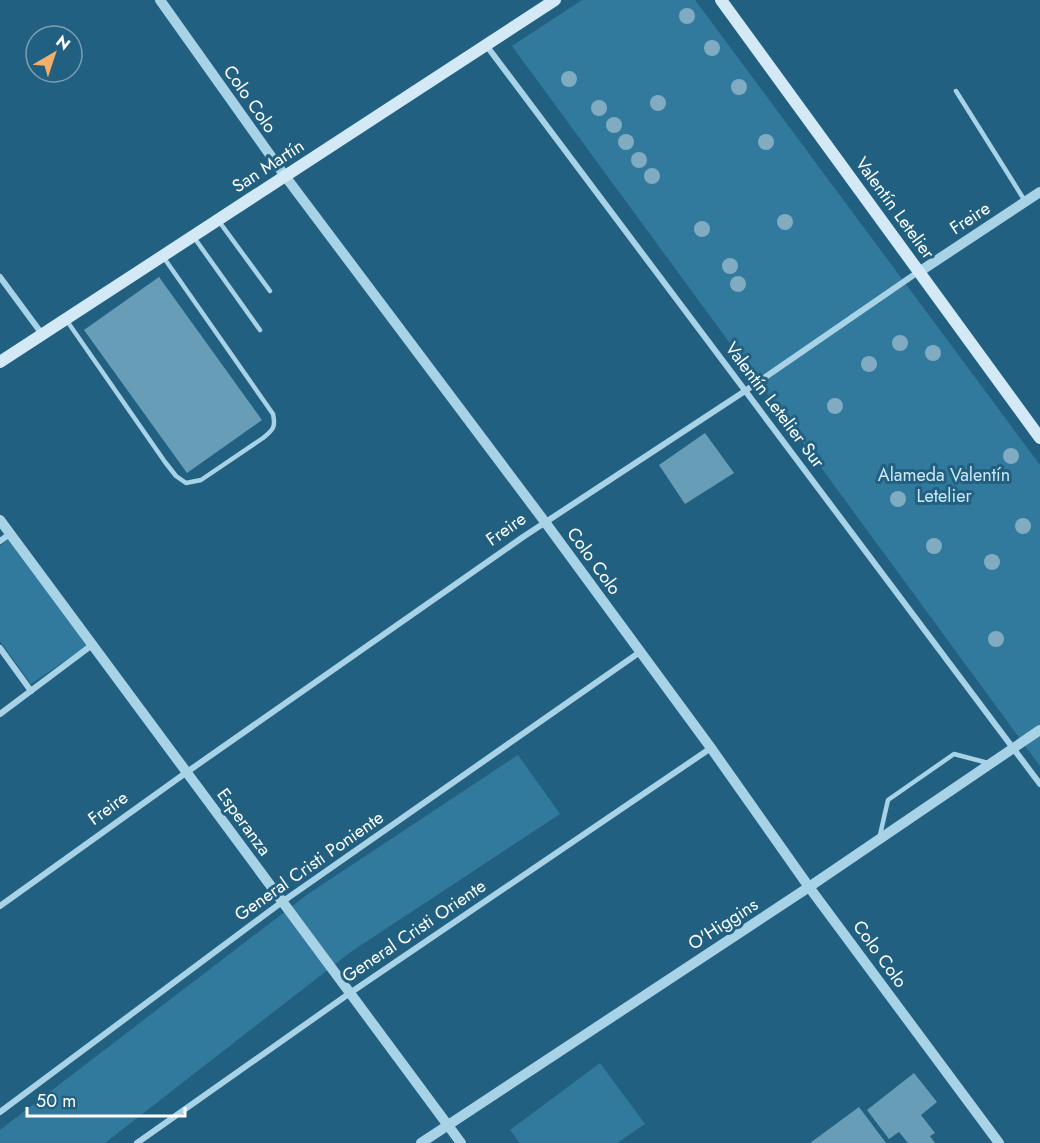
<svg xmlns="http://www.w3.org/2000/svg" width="1040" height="1143" viewBox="0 0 1040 1143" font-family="Jost,sans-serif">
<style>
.green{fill:#327a9d}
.building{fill:#679db7}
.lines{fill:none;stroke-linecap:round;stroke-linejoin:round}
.service{stroke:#a8d3e7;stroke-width:4.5}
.minor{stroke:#a8d3e7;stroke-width:6}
.tertiary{stroke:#a8d3e7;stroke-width:10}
.secondary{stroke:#d3eaf6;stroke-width:12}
.tree{fill:#80abc1}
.labels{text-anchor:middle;stroke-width:6;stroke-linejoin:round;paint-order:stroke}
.street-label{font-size:18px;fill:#fff;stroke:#226081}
.park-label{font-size:18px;fill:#cce8f6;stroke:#226081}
</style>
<rect width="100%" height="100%" fill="#226081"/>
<!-- green -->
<g class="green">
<path d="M582,0H695L1040,465V766L512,46Z"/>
<path d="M9,539L88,645L31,684L0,641V546Z"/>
<path d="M518,755L560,814L352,951L105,1143H0V1130L308,894Z"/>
<path d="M600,1063L645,1124L617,1143H520L510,1130Z"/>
</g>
<!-- building -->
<g class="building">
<path d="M159,277L262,420L187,473L84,330Z"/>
<path d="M705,433L734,473L685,504L659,465Z"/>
<path d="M914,1073L937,1102L921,1115L935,1133L930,1136L935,1143H908L899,1132L889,1139L867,1110Z"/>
<path d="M859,1107L886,1143H810Z"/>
</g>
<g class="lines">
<!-- service -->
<g class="service">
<path d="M956,91L1025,201"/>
<path d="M218,220L270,291"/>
<path d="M193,236L260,330"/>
<path d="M67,321L165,462L176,476L186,483L201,480L263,438C273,430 276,427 273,414L164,258"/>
<path d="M880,835L888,800L954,754L988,763"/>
</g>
<!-- minor -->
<g class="minor">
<path d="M486,45L1040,784"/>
<path d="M0,277L42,334"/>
<path d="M0,541L10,534"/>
<path d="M0,648L31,691"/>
<path d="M0,714L92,645"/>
<path d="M0,906L187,772L523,537L745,391L918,272"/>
<path d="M0,1112L282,902L640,652"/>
<path d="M137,1143L350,993L711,748"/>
</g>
<!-- tertiary -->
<g class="tertiary">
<path d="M160,0L285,176L545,522L711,748L809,887L999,1143"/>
<path d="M919,272L1040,192"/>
<path d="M0,520L461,1143"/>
<path d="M421,1143L809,887L1040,730"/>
</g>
<!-- secondary -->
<g class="secondary">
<path d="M721,0L1040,438"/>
<path d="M0,362L555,0"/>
</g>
</g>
<!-- trees -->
<g class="tree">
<circle cx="687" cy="16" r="8"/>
<circle cx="712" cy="48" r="8"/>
<circle cx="569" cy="79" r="8"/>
<circle cx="739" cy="87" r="8"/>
<circle cx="658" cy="103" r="8"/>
<circle cx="599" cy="108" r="8"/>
<circle cx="614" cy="125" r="8"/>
<circle cx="626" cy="142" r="8"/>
<circle cx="766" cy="142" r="8"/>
<circle cx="639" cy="160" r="8"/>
<circle cx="652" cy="176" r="8"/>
<circle cx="785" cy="222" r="8"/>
<circle cx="702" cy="229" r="8"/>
<circle cx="730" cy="266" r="8"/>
<circle cx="738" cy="284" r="8"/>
<circle cx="900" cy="343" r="8"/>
<circle cx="933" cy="353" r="8"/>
<circle cx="869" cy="364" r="8"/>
<circle cx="835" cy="406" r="8"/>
<circle cx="1011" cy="456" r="8"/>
<circle cx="898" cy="499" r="8"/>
<circle cx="1023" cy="526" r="8"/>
<circle cx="934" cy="546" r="8"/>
<circle cx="992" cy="562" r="8"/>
<circle cx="996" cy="639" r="8"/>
</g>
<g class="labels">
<!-- street labels -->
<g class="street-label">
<text transform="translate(250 99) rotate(55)" y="6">Colo Colo</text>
<text transform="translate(268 166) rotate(-33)" y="6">San Martín</text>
<text transform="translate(895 208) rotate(54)" y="6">Valentín Letelier</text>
<text transform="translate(970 218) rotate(-33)" y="6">Freire</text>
<text transform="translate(775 405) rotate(53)" y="6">Valentín Letelier Sur</text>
<text transform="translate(506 529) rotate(-35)" y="6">Freire</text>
<text transform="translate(594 561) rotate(54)" y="6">Colo Colo</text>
<text transform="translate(108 808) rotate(-36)" y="6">Freire</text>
<text transform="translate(244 822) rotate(54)" y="6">Esperanza</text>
<text transform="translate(309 866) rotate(-35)" y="6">General Cristi Poniente</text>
<text transform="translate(723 924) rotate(-33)" y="6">O'Higgins</text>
<text transform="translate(414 931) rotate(-34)" y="6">General Cristi Oriente</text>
<text transform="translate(880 954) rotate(54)" y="6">Colo Colo</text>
</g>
<!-- park labels -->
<g class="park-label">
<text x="944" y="481">Alameda Valentín<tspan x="944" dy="21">Letelier</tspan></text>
</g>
</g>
<!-- north arrow -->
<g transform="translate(54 54) rotate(39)"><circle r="28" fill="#226081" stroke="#7aa0b3" stroke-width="1.5"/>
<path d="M0-4.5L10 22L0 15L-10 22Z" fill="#f3ae6a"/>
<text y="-9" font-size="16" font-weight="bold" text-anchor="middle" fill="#ffffff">N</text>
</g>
<!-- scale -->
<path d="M27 1107v9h158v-9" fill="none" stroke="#ffffff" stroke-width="3"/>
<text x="36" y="1107" font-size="18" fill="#ffffff" stroke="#226081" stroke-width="4.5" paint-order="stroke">50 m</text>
</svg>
